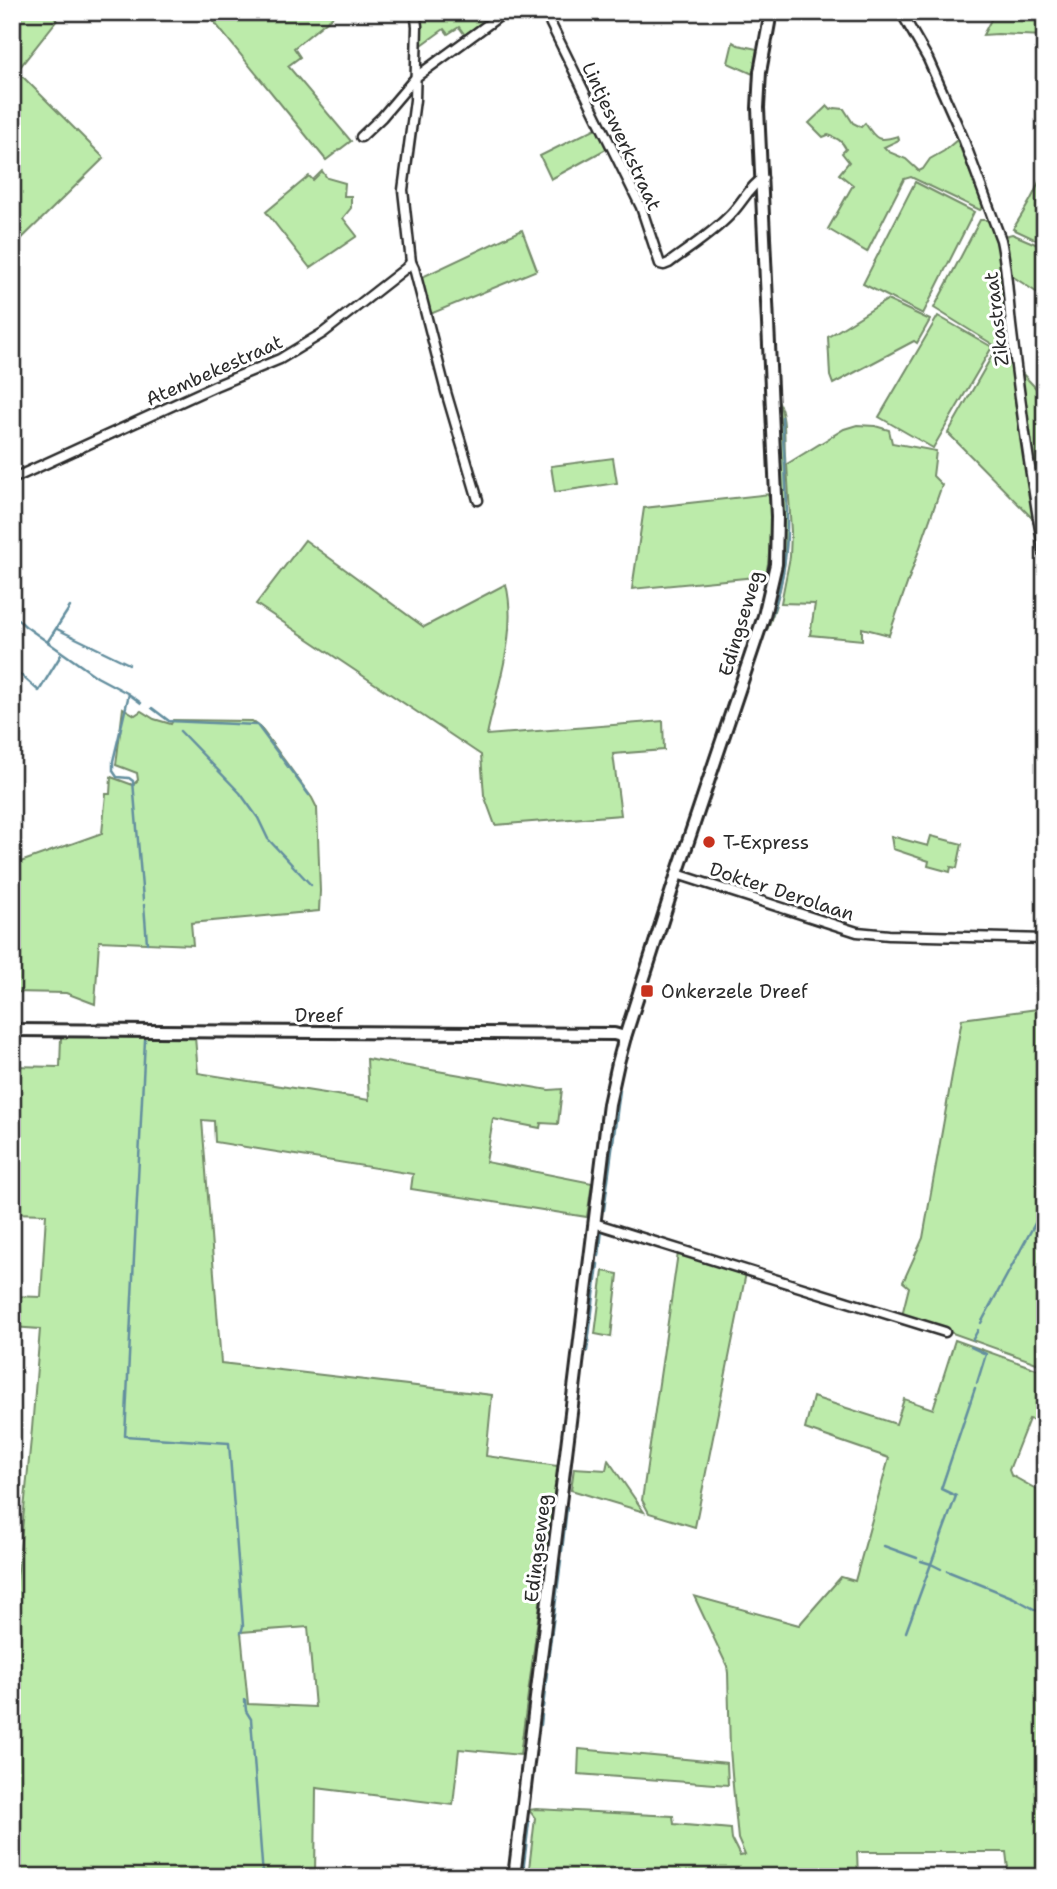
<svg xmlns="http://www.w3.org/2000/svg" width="1057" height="1889" viewBox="0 0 1057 1889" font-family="'Shantell Sans',sans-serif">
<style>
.green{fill:#bcebaa;stroke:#748b6a;stroke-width:2;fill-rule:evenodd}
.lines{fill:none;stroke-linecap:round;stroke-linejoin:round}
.stream{stroke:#648f9f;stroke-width:2.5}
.street-casing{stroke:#2b2b2b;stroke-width:13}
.secondary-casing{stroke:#2b2b2b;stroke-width:16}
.street{stroke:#fff;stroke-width:8}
.secondary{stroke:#fff;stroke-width:10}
.poi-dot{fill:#c8321e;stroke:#fff;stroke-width:2.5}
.labels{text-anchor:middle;stroke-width:6;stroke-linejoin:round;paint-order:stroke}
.street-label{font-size:19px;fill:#2b2b2b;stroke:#fff}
.poi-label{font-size:19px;fill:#2b2b2b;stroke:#fff;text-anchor:start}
</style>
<rect width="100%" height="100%" fill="#fff"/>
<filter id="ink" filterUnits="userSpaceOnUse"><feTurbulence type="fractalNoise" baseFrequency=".0143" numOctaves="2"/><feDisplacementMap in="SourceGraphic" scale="14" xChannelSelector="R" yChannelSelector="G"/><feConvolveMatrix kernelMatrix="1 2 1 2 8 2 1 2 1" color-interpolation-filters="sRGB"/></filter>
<g filter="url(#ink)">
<!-- green -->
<g class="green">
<path d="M12,12H50L57,20L17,71L104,158L12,248Z"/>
<path d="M206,12H338L294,48L300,57L288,66L351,141L326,160Z"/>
<path d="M434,12H496L465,35L459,27L448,34L444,29L419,47V23Z"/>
<path d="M995,12H1045V36L998,34L983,35Z"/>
<path d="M733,42L738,45L757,49L753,74L728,63Z"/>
<path d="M827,106L831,110L835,108L844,109L853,123L861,127L865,123C876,140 878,142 898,136L899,140L884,147L889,152L906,159L919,171L923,169L930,159L944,151L957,140L984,206L980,210L911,177L904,179L867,252L828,229L853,185L839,174L849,162L842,153L846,149C842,140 836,138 828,135L823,137L809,123Z"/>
<path d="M598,127L608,148L551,179L540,156Z"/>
<path d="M1045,160V244L1013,229C1026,208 1041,186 1045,160Z"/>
<path d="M322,171L327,178L345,183L344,196H351V208L343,218L357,236L310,268L266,212L309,176L313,180Z"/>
<path d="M915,182L974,212L923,314L863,284Z"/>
<path d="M980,220H987L990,223L1001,255L1036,522L948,433L997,347L934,308Z"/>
<path d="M522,230L537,270L428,315L418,279Z"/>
<path d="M1012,234L1045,248V298L1009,274L1005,242L1008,235Z"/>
<path d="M887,300L930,320L917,343L914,341L833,384L830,376L828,337Z"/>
<path d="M938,316L992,347L933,448L879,417Z"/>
<path d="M1020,371L1045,398V541Z"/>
<path d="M778,401C786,417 784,437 785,455C788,519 792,567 768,628L766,626L781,554L782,538L776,403Z"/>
<path d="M857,425L875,426L889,430L892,443L936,451L933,476L942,485L889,635L862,628V640L810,635L815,604L781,603L790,557L791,532L787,464L844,429Z"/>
<path d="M613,458L617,483L555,492L551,466Z"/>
<path d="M770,494C772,522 771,548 766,576L632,589L644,508Z"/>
<path d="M305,540L424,627L506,584C518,634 497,686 487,735L663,721L664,750L613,754L621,815L495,825L484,795L481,755L256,604Z"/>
<path d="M123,708L135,715L141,711L154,719L171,724L173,720L252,721L260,727L312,798L317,808L320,891L319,911L191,923L193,945L99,941L95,1004L66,993L12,992V865L102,833L106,794H110L111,777L133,785L138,780L137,773L116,765Z"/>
<path d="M891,836L928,846L931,836L962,844L957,868L951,867L950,872L928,866L929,861L893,849Z"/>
<path d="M1045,1008V1366L902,1315L909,1287L903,1282L923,1238L962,1019Z"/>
<path d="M61,1037H195L198,1073L369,1100L367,1059L549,1090L562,1089L558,1124L541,1123L540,1128L493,1119L486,1162L592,1183L587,1217L411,1189L413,1174L215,1142L214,1121L202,1120L221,1363L492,1395L486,1456L558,1466L520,1755L459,1749L453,1805L316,1788L315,1877H12V1631L32,1429L40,1329L12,1327V1296L41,1297L46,1214L12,1213V1066L60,1067ZM308,1627L315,1707L248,1704L241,1632Z"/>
<path d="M678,1253L746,1273L695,1527L649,1513L642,1500Z"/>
<path d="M603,1271L618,1274L611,1337L595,1334Z"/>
<path d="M955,1340L1045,1372V1423L1029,1419L1009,1470L1011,1475L1045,1494V1877H1009L1006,1852H857L858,1877H528L535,1818L529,1810L536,1809L673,1816L674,1824L731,1829L732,1840L740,1856L745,1855L738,1839L733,1786L730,1749L728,1673L727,1666L694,1596L799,1625L841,1577L855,1581L889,1458L805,1429L813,1397L896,1424L904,1399L933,1409Z"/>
<path d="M608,1460L644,1512L571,1490L574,1468L606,1470Z"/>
<path d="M579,1749L727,1763L728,1785L578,1774Z"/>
</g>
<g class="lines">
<!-- stream -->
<g class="stream">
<path d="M12,614L25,626L97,677L129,694L113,761V771L117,777L129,778L133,781L143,900"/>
<path d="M769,621C797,555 785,487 782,417"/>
<path d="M57,629L129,664"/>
<path d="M48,641L70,607"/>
<path d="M21,675L39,691L61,655"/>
<path d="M130,695L141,703"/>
<path d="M152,708L169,721L257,725L309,795"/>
<path d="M180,731L240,793L258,818L268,839L311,885"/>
<path d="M144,905L147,943"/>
<path d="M145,1040L125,1436L229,1443L243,1626L241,1633"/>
<path d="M604,1210L620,1090"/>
<path d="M599,1256L602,1230"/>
<path d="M981,1323L1045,1205"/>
<path d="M973,1339L978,1330"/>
<path d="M971,1347L986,1354L977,1383"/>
<path d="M587,1351L598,1264"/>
<path d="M884,1546L917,1558"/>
<path d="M562,1551L567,1507"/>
<path d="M941,1569L931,1564L956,1496L941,1489L975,1388"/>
<path d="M947,1571L1014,1598L1045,1615"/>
<path d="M906,1632L931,1564L921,1561"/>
<path d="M547,1668L561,1561"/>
<path d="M245,1700L246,1711L251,1719L263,1877"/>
<path d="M543,1707L547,1673"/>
<path d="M541,1725L542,1715"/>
<path d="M523,1872L529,1822"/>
</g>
<!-- street casing -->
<g class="street-casing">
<g id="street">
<path d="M415,12L417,26L415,100L403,190L411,262L414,268L446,392L478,500"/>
<path d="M545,12L641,207L660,264L664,265L669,263C689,248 713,233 730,215C742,203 749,187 763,178"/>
<path d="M901,12L928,59L963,138L1001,240C1007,268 1008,297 1011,325C1020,403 1031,481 1045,558"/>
<path d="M361,137L382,117L416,77L505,12"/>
<path d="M12,479L215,386L280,359L323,333L406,268L411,262"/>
<path d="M677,874L857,932L889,935L1045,939"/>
<path d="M594,1223L945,1332"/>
</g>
</g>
<!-- secondary casing -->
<g class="secondary-casing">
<g id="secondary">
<path d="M12,1030L614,1034L625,1037"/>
<path d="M514,1877L609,1104L618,1063L625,1037L677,874L764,616L776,564L777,517L758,108L760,72L771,12"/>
</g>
</g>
<!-- street -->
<use href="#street" class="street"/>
<!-- secondary -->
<use href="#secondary" class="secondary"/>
</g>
</g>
<!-- markers -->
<g class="poi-dot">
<circle cx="709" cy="842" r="7"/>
<rect x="640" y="984" width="14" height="14" rx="3.5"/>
</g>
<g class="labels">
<!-- street labels -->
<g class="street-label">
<text transform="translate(622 136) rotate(65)" y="7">Lintjeswerkstraat</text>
<text transform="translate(996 319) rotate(-97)" y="7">Zikastraat</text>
<text transform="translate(214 370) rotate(-24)" y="7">Atembekestraat</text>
<text transform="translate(740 623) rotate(-73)" y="7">Edingseweg</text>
<text transform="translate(782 891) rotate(18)" y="7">Dokter Derolaan</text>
<text x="319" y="1022">Dreef</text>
<text transform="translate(537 1548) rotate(-83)" y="7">Edingseweg</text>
</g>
<!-- poi labels -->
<g class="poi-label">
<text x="723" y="849">T-Express</text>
<text x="661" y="998">Onkerzele Dreef</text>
</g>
</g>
<!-- margin -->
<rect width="1057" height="1889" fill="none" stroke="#fff" stroke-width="42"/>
<rect x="21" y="21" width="1015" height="1847" fill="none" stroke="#2b2b2b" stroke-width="2.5" filter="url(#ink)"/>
</svg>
